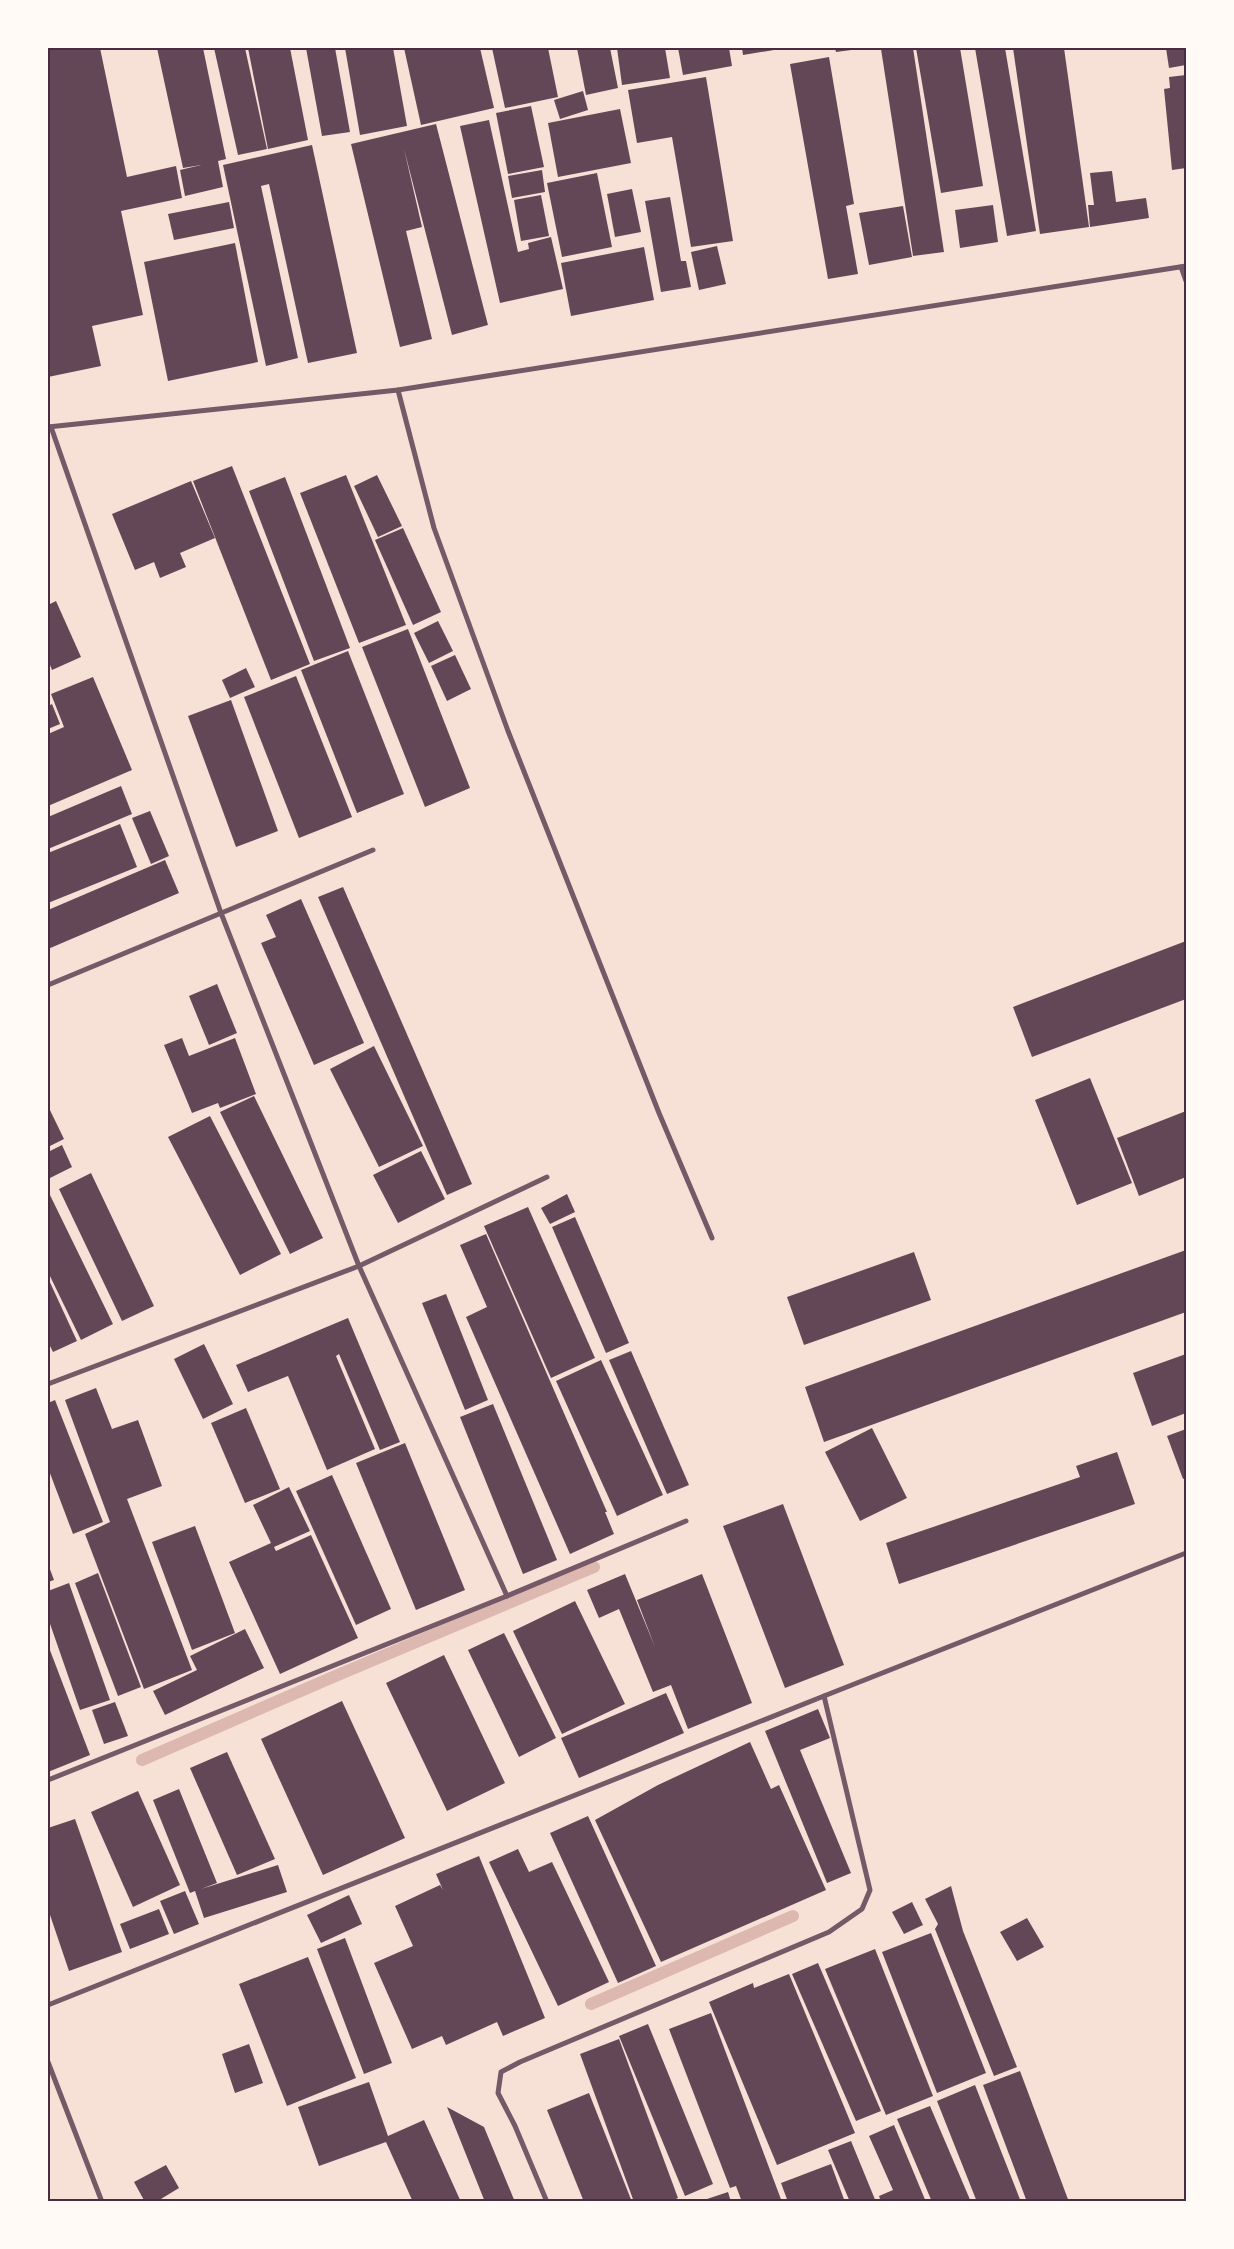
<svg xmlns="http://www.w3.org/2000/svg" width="1234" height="2249" viewBox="0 0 1234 2249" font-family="Roboto,sans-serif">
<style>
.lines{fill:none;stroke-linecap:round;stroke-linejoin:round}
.stream{stroke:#dcb8b0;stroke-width:12}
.building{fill:#644757}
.minor{stroke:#755966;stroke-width:5}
.neatline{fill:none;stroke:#4a2c40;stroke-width:2}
</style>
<rect width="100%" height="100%" fill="#f7e1d7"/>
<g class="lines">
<!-- stream -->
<g class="stream">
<path d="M142,1760L333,1677L594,1567"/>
<path d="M591,2004L793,1916"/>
</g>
</g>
<!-- building -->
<g class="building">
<path d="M48,48H100L127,177L176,166L182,198L121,211L143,315L92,326L101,366L48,377Z"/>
<path d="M157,48H203L226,159L218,161L223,187L185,196L180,170L201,165L183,168Z"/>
<path d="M214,48H245L267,149L238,155Z"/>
<path d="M248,48H290L308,140L268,149Z"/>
<path d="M306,48H335L350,132L322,136Z"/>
<path d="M345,48H393L407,126L360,135Z"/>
<path d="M404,48H480L494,108L421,125Z"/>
<path d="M492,48H548L558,97L505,108Z"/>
<path d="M577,48H610L618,88L586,95Z"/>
<path d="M617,48H665L670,78L622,85Z"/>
<path d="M678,48H729L732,66L683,75Z"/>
<path d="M742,48H780V49L743,55Z"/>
<path d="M835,48H859V49L836,52Z"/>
<path d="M891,48H913L944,252L913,256L881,49Z"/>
<path d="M916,48H960L983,186L941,193Z"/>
<path d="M975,48H1005L1036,231L1007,236Z"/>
<path d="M1013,48H1064L1089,227L1040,234Z"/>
<path d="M1166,48H1186V65L1169,68Z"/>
<path d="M829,57L854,204L846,206L858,274L828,279L790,64Z"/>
<path d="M1186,75V168L1172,170L1164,89L1170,88L1169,77Z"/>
<path d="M706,77L733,241L691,247L672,137L637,143L628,90Z"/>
<path d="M583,91L588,110L560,119L554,100Z"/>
<path d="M531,106L544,167L508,174L496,113Z"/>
<path d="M620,109L631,163L558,177L548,123Z"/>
<path d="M489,120L518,252L529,249L528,243L551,237L563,289L500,303L460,126Z"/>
<path d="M436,124L488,325L452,335L404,149L422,227L406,231L432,339L400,347L351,144Z"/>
<path d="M312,145L357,353L308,363L269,184L261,186L298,358L266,366L223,165Z"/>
<path d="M542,170L545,192L512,198L508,176Z"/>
<path d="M1112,171L1116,202L1146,198L1149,218L1090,227L1088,205H1094L1090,173Z"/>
<path d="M597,173L612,247L562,257L547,183Z"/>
<path d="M632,189L641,232L615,237L607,194Z"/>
<path d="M541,195L549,236L521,241L514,200Z"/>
<path d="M670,197L681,261H686L691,287L661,292L645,201Z"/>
<path d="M229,202L234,228L174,240L168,214Z"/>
<path d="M993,205L998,242L960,248L955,210Z"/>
<path d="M903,206L912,257L869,265L859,213Z"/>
<path d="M235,243L258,362L168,381L144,262Z"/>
<path d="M717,246L726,284L699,290L691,252Z"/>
<path d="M644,247L654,300L571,316L561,263Z"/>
<path d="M232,466L310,664L271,680L193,481Z"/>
<path d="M346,475L406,625L359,643L300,493Z"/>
<path d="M377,475L402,526L378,537L354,486Z"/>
<path d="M285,477L350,648L314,661L249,491Z"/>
<path d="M191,481L215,538L180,553L186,567L160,578L154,562L135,570L112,514Z"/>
<path d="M403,528L441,612L413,625L375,540Z"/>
<path d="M56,601L81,657L52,670L48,660V605Z"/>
<path d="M438,621L453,651L429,663L414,633Z"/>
<path d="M408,629L470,788L425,807L362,647Z"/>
<path d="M348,651L404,794L357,813L301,670Z"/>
<path d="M455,655L471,689L447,701L431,666Z"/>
<path d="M246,668L255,687L230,698L222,680Z"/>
<path d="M296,676L352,817L299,838L244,697Z"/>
<path d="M93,677L132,770L48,806V734L64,727L51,694Z"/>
<path d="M231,700L278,831L236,847L188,716Z"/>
<path d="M52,704L60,724L48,729V706Z"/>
<path d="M121,786L132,814L48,849V817Z"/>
<path d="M150,811L169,856L151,864L132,818Z"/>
<path d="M120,824L137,867L48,903V853Z"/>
<path d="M165,860L179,893L48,949V910Z"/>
<path d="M343,887L472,1184L447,1195L318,897Z"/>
<path d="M301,899L364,1043L314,1065L261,943L276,937L266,915Z"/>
<path d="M1186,941V999L1032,1057L1013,1007Z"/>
<path d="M217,984L237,1033L209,1045L189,996Z"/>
<path d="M182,1038L189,1056L235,1038L256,1094L220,1108L218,1103L192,1113L164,1045Z"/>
<path d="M374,1046L423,1146L379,1167L330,1069Z"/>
<path d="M1090,1078L1132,1183L1077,1205L1035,1100Z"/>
<path d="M254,1096L323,1238L290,1254L220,1112Z"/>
<path d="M48,1106L64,1139L48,1147Z"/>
<path d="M1186,1111V1177L1139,1196L1117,1138Z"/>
<path d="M210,1116L281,1254L240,1275L168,1137Z"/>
<path d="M62,1145L72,1167L48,1179V1152Z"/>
<path d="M421,1151L445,1199L398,1223L373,1175Z"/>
<path d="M91,1173L154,1306L122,1321L59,1189Z"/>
<path d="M48,1191L113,1324L81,1340L48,1272Z"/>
<path d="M567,1194L575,1212L550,1224L541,1208Z"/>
<path d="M528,1207L595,1358L551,1378L484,1226Z"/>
<path d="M575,1217L629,1343L606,1353L552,1227Z"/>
<path d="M486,1234L607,1512H605L614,1534L570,1554L466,1317L487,1307L460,1245Z"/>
<path d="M1186,1250V1312L824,1442L805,1387Z"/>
<path d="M914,1252L931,1300L804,1345L787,1297Z"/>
<path d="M48,1278L77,1341L53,1352L48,1342Z"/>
<path d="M446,1294L488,1400L465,1410L422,1303Z"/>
<path d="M348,1318L400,1442L380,1450L339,1354L336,1356L375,1449L327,1470L288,1376L248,1392L236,1365Z"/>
<path d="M204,1344L233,1404L203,1419L174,1359Z"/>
<path d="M631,1351L689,1485L667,1494L609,1360Z"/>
<path d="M1186,1354V1413L1152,1426L1133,1373Z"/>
<path d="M601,1360L663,1495L617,1516L556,1381Z"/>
<path d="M96,1388L112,1429L138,1420L162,1486L127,1499L192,1670L144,1689L85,1534L110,1522L65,1400Z"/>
<path d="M55,1400L103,1522L73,1534L48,1468V1403Z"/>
<path d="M493,1404L557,1560L523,1574L460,1417Z"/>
<path d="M246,1408L280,1489L245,1503L211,1423Z"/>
<path d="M872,1428L907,1498L860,1521L825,1452Z"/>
<path d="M1186,1429V1478L1183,1479L1167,1436Z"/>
<path d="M405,1443L465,1590L416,1610L356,1463Z"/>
<path d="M1117,1452L1135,1504L899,1584L886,1543L1080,1477L1076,1466Z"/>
<path d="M332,1475L391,1609L356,1625L296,1491Z"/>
<path d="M289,1487L310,1531L274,1547L276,1551L311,1535L358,1638L280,1674L229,1562L271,1543L253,1505Z"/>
<path d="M783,1504L844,1665L785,1688L723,1526Z"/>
<path d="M195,1526L235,1633L192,1650L152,1542Z"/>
<path d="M48,1564L54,1580L48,1582Z"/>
<path d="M98,1573L141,1687L118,1696L75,1583Z"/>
<path d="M625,1574L655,1647L637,1600L702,1574L752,1703L688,1729L671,1685L653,1692L619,1609L599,1618L587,1590Z"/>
<path d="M69,1583L110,1700L80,1710L48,1618V1591Z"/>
<path d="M575,1601L625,1704L562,1734L513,1631Z"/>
<path d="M245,1629L264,1668L165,1715L153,1691L197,1670L190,1656Z"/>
<path d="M504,1633L556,1738L519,1757L468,1650Z"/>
<path d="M48,1645L90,1755L48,1772Z"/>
<path d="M444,1655L505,1783L447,1811L386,1683Z"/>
<path d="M666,1693L684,1733L579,1778L561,1738Z"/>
<path d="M342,1701L405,1838L323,1875L261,1739Z"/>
<path d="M115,1702L128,1736L104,1744L92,1710Z"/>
<path d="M818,1709L830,1738L800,1750L851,1873L827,1883L765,1731Z"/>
<path d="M750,1742L771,1789L779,1785L826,1890L661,1962L595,1820L658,1785Z"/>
<path d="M227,1752L275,1859L237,1875L190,1768Z"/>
<path d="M179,1789L217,1883L201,1889L278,1865L287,1892L204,1918L195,1891L190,1893L153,1800Z"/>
<path d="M138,1791L180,1885L133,1907L91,1812Z"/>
<path d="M588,1816L656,1966L618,1983L550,1833Z"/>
<path d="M75,1819L122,1952L69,1971L48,1909V1828Z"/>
<path d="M518,1849L529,1872L552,1862L609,1982L558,2006L489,1862Z"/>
<path d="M479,1856L545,2018L503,2036L497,2022L446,2045L442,2036L412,2049L374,1963L413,1946L395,1906L440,1885L443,1890L436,1874Z"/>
<path d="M951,1886L963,1931L1017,2067L994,2076L935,1929L938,1924L925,1899Z"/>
<path d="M185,1891L199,1924L174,1934L160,1901Z"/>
<path d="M349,1895L362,1924L321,1943L307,1915Z"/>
<path d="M912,1902L923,1925L904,1934L892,1912Z"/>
<path d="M159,1909L169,1934L130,1949L120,1924Z"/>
<path d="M1027,1918L1044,1947L1017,1961L1000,1932Z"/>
<path d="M931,1933L986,2073L937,2093L882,1952Z"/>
<path d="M345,1938L392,2063L364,2074L317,1949Z"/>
<path d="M875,1949L933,2096L886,2115L825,1969Z"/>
<path d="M308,1957L356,2078L287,2106L239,1984Z"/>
<path d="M818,1963L881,2111L856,2121L792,1974Z"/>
<path d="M789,1974L855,2133L777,2165L709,2002L753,1983L754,1988Z"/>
<path d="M711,2013L782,2202H742L736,2186L730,2188L669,2029Z"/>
<path d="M648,2024L713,2184L685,2196L619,2036Z"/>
<path d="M619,2039L678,2198L669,2202H634L580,2054Z"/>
<path d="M249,2044L263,2083L235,2093L222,2054Z"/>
<path d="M1020,2071L1069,2202H1027L983,2085Z"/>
<path d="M369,2082L388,2136L424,2120L461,2202H413L386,2142L319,2166L298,2107Z"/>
<path d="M975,2085L1021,2202H977L937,2101Z"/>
<path d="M589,2093L632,2202H584L547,2110Z"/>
<path d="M930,2106L971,2202H932L897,2119Z"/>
<path d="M447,2107L484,2127L515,2202H485Z"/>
<path d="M894,2125L926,2202H881L879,2196L893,2190L869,2136Z"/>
<path d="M851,2141L876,2202H850L828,2150Z"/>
<path d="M831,2164L845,2202H788L781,2183Z"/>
<path d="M166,2165L179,2188L156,2202H145L134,2182Z"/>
<path d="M728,2192L731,2202H701V2201Z"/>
</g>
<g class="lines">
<!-- minor -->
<g class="minor">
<path d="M1181,267L1186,281"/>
<path d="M398,390L434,528L508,731L659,1113L712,1238"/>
<path d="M48,427L398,390L1186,266"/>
<path d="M51,427L221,913L359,1266L507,1596"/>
<path d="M48,985L373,850"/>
<path d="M48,1384L359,1266L547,1177"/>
<path d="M48,1780L507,1596L686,1521"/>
<path d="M48,2005L824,1696"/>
<path d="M48,2062L102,2202"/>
<path d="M547,2202L515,2126L498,2093L501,2072L520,2062L829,1932L862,1909L870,1890L824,1696L1186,1553"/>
</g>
</g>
<!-- border -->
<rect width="1234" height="2249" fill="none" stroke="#fffaf5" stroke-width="98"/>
<rect x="49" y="49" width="1136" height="2151" class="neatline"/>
</svg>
